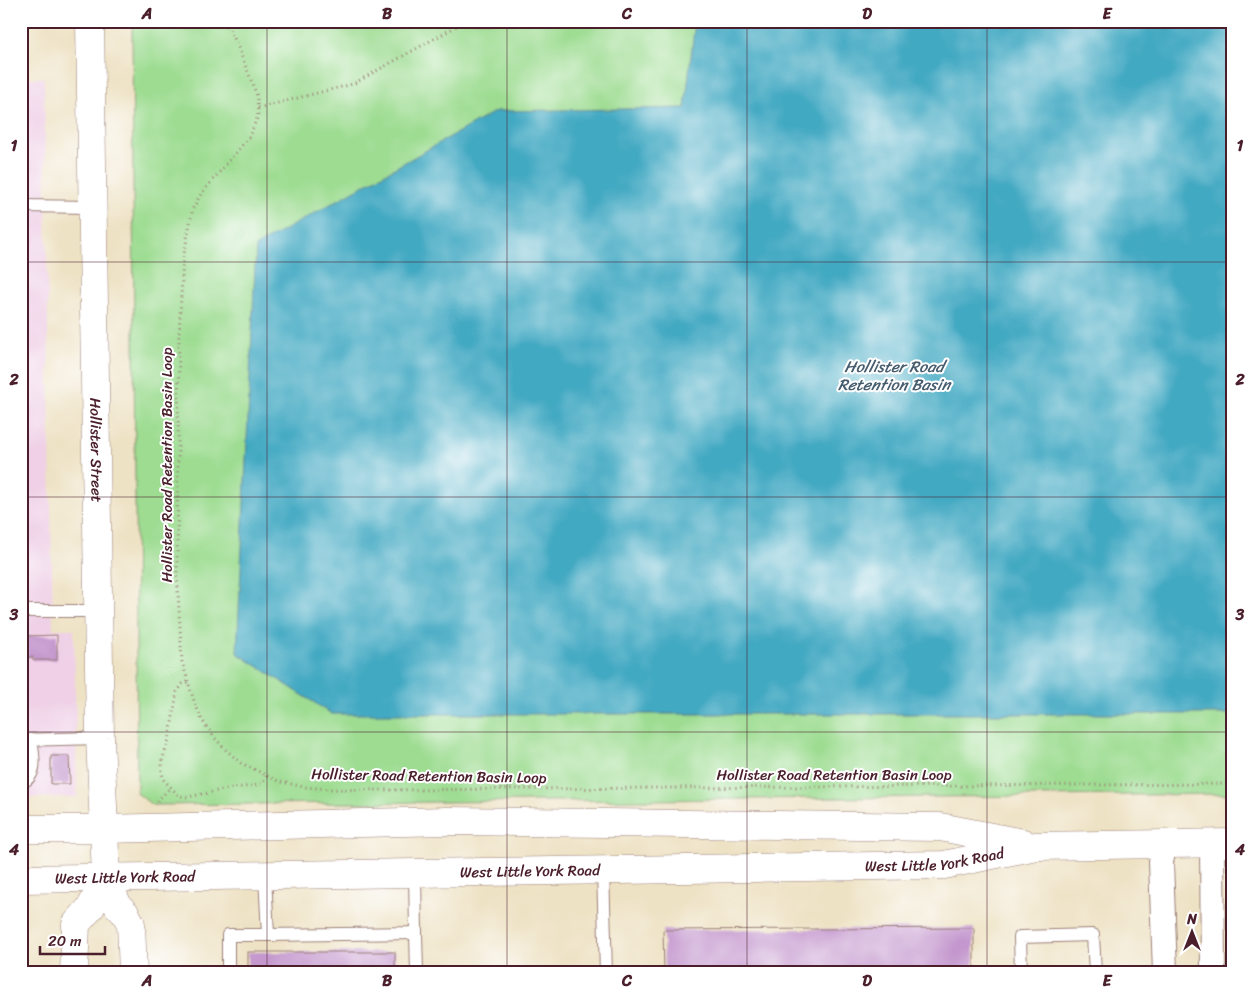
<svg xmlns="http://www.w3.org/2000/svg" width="1254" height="994" viewBox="0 0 1254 994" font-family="Sriracha,sans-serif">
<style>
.built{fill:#efd0e6}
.green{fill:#9ddc91;stroke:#747e5e}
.water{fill:#42a9c2;stroke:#466476}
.building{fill:#c498ce}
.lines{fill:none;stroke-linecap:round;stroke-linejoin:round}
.service-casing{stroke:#9c8078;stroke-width:14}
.minor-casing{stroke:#9c8078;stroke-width:26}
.tertiary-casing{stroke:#9c8078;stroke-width:29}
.secondary-casing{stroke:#9c8078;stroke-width:29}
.path{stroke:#9c8078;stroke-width:3;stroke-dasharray:1 4;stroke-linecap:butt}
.service{stroke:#fff;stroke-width:12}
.minor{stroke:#fff;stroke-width:24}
.tertiary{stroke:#fff;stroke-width:28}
.secondary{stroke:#fff;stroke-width:28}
.grid{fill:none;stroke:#4a1f2b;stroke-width:1;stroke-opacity:0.55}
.labels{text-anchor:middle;stroke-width:4;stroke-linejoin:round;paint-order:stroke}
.street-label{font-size:15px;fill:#4a1f2b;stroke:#fff}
.water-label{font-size:16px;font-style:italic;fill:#465d6f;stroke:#fff}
.neatline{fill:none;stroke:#4a1f2b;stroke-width:2}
.grid-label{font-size:16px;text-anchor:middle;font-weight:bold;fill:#4a1f2b}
</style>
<rect width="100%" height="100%" fill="#fff"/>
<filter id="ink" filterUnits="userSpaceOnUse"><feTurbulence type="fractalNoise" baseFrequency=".02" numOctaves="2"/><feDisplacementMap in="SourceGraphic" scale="10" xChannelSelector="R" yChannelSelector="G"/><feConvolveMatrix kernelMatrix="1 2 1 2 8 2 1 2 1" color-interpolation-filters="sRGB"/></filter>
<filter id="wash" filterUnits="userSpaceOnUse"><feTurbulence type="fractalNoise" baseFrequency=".0096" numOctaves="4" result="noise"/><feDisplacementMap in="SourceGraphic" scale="20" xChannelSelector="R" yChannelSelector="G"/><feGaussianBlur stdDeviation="1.12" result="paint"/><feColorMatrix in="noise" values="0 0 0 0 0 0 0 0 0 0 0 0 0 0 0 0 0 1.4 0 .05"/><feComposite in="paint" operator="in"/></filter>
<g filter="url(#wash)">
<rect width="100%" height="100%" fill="#eee2c4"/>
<!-- built -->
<path class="built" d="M21,78H44L53,629H74L77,797L21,798Z"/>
<!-- green -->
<path class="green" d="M132,21H1233V794L152,805L137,793Z"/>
<!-- water -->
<path class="water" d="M695,21H1233V714H332L237,653L256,246L496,111L685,108Z"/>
<g id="blocks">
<!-- building -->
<g class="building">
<path d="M57,635V660H33V657H27V648H21V640H27V636Z"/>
<path d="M51,756H69L70,784H51Z"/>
<path d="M974,928V973H664L663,930Z"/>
<rect x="248" y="952" width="147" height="21"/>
</g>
</g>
</g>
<g filter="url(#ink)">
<use href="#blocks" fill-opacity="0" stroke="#9c8078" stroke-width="1"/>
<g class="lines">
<!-- service casing -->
<g class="service-casing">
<g id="service">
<path d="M21,206L92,207"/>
<path d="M21,611H98"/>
<path d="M21,740L100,738"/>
<path d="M21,783C39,775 33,755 31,740"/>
<path d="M603,871L606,973"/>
<path d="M265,876L268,935L416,933L415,873"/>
<path d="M416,933L417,973"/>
<path d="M228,973V935H268"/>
<path d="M1021,973L1020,937L1093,935L1095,973"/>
</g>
</g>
<!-- minor casing -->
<g class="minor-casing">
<g id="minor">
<path d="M1212,843L1213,973"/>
<path d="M1165,844L1161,862L1165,973"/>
</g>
</g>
<!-- tertiary casing -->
<g class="tertiary-casing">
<g id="tertiary">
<path id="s1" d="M90,21L100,738L104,829"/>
</g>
</g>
<!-- secondary casing -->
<g class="secondary-casing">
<g id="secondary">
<path d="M21,829H104L447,821L940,827L1023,843"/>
<path d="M104,829L106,878L118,906L125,913L131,924L133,973"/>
<path id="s2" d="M21,879L944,865L1036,846L1233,843"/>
<path d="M74,973L76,924L91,907L106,878"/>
</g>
</g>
<!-- path -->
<g class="path">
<path d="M224,21L235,40L250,77L257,96L258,116L249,137L201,194L193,208L183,259L179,335L177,574L182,662L194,701L202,720L214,737L226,750L241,763L278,781L304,787L329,789L379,790L1233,784"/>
<path d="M258,108L353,84L466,21"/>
<path d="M188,682L183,684L177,692L170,735L167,747L162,760V770L163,779L179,796L188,797L232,788L254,786L263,783L266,776"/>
<path d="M157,801L171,787"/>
</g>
<!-- service -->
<use href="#service" class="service"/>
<!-- minor -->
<use href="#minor" class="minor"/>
<!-- tertiary -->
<use href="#tertiary" class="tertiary"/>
<!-- secondary -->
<use href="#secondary" class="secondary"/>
</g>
</g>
<!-- grid -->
<path class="grid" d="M267,21V973M507,21V973M747,21V973M987,21V973M21,262H1233M21,497H1233M21,732H1233"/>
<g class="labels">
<!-- street labels -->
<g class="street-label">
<text dy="5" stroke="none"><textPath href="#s1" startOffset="429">Hollister Street</textPath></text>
<text transform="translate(167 465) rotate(-90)" y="5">Hollister Road Retention Basin Loop</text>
<text x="834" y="780">Hollister Road Retention Basin Loop</text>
<text transform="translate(429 776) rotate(1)" y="5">Hollister Road Retention Basin Loop</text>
<text dy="5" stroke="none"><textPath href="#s2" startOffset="914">West Little York Road</textPath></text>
<text dy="5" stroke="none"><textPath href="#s2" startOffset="509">West Little York Road</textPath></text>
<text dy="5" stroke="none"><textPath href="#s2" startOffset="104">West Little York Road</textPath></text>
</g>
<!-- water labels -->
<g class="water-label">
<text x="894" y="372">Hollister Road<tspan x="894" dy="18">Retention Basin</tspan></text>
</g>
</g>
<!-- margin -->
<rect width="1254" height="994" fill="none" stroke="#fff" stroke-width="55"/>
<!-- north arrow -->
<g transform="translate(1192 932)" stroke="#ffffff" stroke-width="4" paint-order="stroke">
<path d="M0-4L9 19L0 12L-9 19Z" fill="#4a1f2b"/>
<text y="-8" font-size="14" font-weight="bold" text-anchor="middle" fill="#4a1f2b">N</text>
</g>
<!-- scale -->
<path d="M40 946v8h65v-8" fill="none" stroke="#4a1f2b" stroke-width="2.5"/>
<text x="48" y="946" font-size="15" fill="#4a1f2b" stroke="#ffffff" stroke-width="4" paint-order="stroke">20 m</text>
<rect x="28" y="28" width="1198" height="938" class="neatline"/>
<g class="grid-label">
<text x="147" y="19">A</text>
<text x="387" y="19">B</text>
<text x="627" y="19">C</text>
<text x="867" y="19">D</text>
<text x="1107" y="19">E</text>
<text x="14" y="151">1</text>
<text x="1240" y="151">1</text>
<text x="14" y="385">2</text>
<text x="1240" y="385">2</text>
<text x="14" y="620">3</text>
<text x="1240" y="620">3</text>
<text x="14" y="855">4</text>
<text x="1240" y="855">4</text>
<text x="147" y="986">A</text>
<text x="387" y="986">B</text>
<text x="627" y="986">C</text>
<text x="867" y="986">D</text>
<text x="1107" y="986">E</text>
</g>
</svg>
